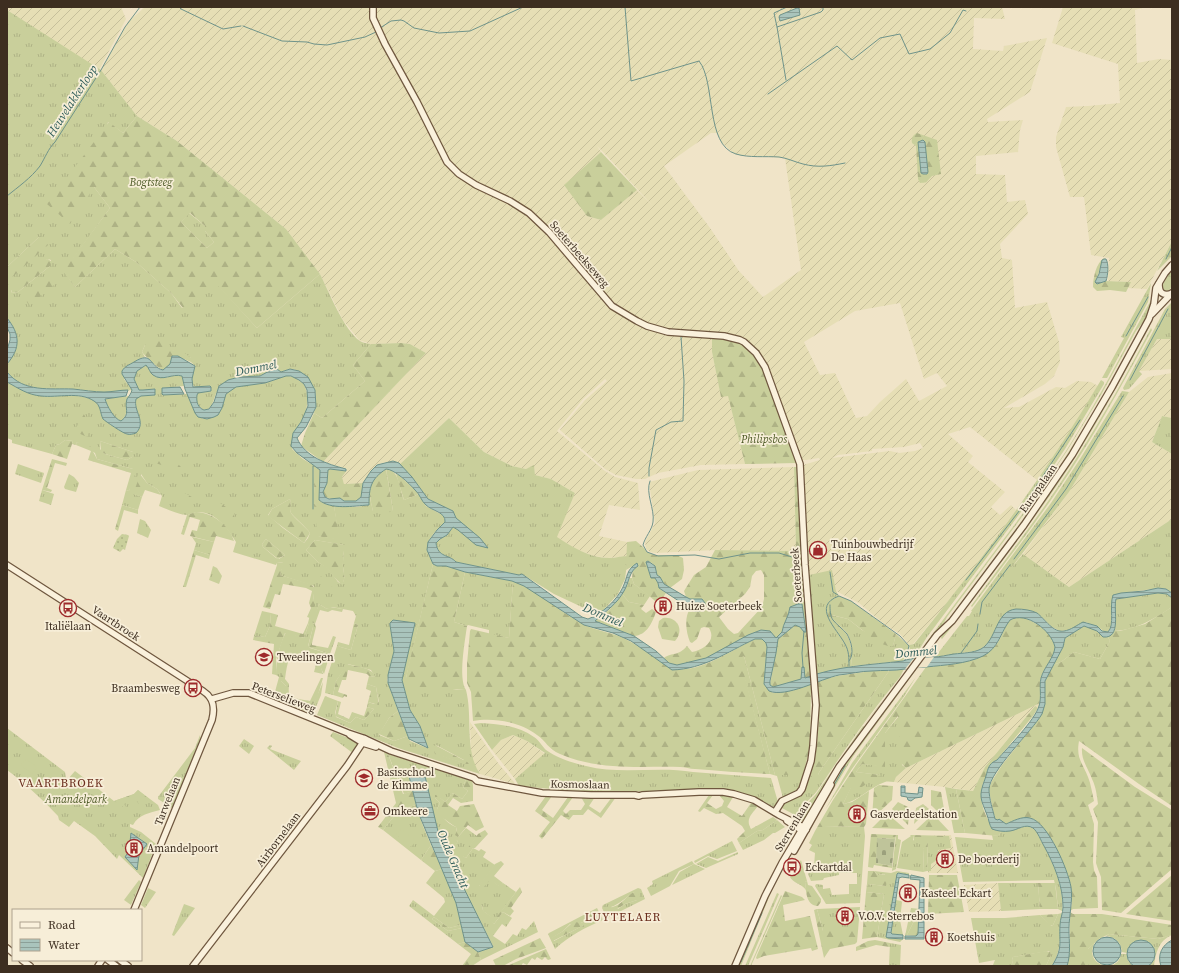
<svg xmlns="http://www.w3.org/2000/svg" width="1179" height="973" viewBox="0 0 1179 973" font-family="'Source Serif 4',serif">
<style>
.farmland{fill:url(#farmland-furrows);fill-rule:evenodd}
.grass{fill:url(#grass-tufts);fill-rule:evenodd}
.forest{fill:url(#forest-firs);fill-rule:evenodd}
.cemetery{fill:url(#cemetery-stones)}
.garden{fill:url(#garden-dots)}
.pitch{fill:#c9cf9b}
.water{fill:url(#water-rules);stroke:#6f938a}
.pier{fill:#f0e4c8}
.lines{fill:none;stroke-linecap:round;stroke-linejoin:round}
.stream{stroke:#6f938a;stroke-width:1}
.secondary-casing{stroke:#6f573f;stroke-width:8}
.secondary{stroke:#faf1dc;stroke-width:5.5}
.labels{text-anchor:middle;stroke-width:3.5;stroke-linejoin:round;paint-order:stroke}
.park-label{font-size:11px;font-style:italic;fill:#4d5a26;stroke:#f7eed8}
.street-label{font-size:11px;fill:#3d2e20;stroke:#f7eed8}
.poi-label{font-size:11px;fill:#3d2e20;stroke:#f7eed8;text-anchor:start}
.water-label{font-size:12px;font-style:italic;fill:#2f5d5a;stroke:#f7eed8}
.neighbourhood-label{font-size:12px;letter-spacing:1px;fill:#6b2e1e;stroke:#f7eed8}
</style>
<defs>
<pattern id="farmland-furrows" width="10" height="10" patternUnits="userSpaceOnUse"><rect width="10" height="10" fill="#e6deb5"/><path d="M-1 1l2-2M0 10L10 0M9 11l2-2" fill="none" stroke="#c6bf9b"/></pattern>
<pattern id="grass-tufts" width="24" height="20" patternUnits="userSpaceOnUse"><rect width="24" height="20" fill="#c9cf9b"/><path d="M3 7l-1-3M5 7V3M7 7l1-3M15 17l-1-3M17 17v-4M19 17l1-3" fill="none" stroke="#aeb285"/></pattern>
<pattern id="forest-firs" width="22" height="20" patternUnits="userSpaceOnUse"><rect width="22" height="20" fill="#c9cf9b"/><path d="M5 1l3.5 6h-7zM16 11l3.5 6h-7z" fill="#aeb285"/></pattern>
<pattern id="cemetery-stones" width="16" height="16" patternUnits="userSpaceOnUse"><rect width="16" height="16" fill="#bfc49a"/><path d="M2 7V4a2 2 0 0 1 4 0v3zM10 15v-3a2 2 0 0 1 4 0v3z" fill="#9ca07d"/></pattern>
<pattern id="garden-dots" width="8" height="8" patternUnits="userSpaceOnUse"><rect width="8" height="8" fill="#c9cf9b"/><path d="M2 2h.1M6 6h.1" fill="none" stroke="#aeb285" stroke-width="1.8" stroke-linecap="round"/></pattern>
<pattern id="water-rules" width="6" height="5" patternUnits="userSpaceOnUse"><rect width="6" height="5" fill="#a9c4bc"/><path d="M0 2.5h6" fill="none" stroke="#8ba098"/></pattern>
</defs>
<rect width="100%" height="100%" fill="#f0e4c8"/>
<!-- farmland -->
<g class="farmland">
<path d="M7,7H121L126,19L99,70L10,12L7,10Z"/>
<path d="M145,7H371L372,18L377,32L402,78L405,76L385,44L375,18L374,7H1002L1005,19L974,18L973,49L1003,51L1004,46L1047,38L1030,92L987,119L988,122L1023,120L1020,130L1018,152L976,156V174L1005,175L1007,202L1025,200L1028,214L1000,244L1002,258L1012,260L1015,308L1047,302L1059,342L1060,362L1054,376L1045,384L1004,408L1019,407L1056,387L1065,388L1077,381L1091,382L1098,386L1078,419L1037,480L970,427L948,434L973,456L968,462L1005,492L991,507L1000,515L1011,505L1016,510L955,593L913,644L909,645L900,634L884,624L859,603L836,591L832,571L809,575L803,491V465L820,460L819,458L806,460H801L765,367L756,353L744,342L740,340L724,336L712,335V352L721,396L728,395L745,464L701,465L658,473L645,479H636L616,475L605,469L560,430L585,400L607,381L605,379L583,399L557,431L605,471L615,477L638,483L640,510L609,505L599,536L627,542L628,556L608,558L594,556L575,549L556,537L575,493L551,479L535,475L534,466L526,469L512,466L484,452L449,418L399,465L390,462L382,463L377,465L371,471L363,483L344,484L342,477L346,469L323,462L426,353L410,344L401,343L371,344L359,340L343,320L320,274L286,229L177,141L137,116L101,70L128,22ZM797,8H799L800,15L780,21L779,17L780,15ZM711,133H717L721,142L733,153L737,155L785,158L801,270L763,297L739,271L710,228L664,166ZM923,140L925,142L928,172L927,174H923L921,173L918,142ZM597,146L606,155L652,205L637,190L601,220L587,216L565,185L601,152ZM900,303L924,379L937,373L947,386L919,401L906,379L880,402L867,416L856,418L835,373L820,375L804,342L855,311ZM920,443L923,448L915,451L899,453L890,451L832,458L838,455L872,451V449L904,447Z"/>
<path d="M1063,7H1146L1135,10L1137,63L1159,59L1172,60V241L1147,289L1128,288L1130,282L1108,281L1109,258L1091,255L1084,197H1070L1056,147V137L1066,107L1088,106L1120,103L1118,64L1052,43Z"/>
<path d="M1157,339H1172V369L1139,371Z"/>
<path d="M1172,373V418L1162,416L1152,442L1172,454V519L1069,587L1023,554L1069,492L1129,392L1148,377Z"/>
<path d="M794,467L796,551L715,550L655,553L650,552L646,549L645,542L655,523L649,482L698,470Z"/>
<path d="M1040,703L1038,708L1035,706L985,767L973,791L945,787L894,782L896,777L906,768Z"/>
<path d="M470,722L498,763L514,782L515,784L480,774L474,765L471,753Z"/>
<path d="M513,735L527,741L545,754L515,779L492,750L501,740Z"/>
<path d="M951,835L958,873H928V836Z"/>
<path d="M998,883L1001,911L969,912L964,885Z"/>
</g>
<!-- grass -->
<g class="grass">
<path d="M7,10L101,70L137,116L123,133L108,122L94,187L110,208L64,271L75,287L115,249L136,262L171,293L182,308L218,285L257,328L320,274C329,292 344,330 360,341C363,343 367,343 371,344L353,365L365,381L322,418L314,413C316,406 317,398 315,391C313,382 300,369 291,369C288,369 284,371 281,372L277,369C270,370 265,374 259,376C255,377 251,376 247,376C235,376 226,380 219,389C213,395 215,405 207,410L202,409C197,406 194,398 198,393L211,391L210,386L195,387L193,385L192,379L195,366L191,362V358L174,351L145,345L142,352L145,357C133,359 130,369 124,379L132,390C122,391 111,393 101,392C92,391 82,390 73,389C50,388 24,393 7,372V364L9,362L13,326L7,318V281L40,236L7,267ZM48,259L51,260L50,266L18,292L11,293V291L43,261Z"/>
<path d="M189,213L205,226V231L214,242L207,248L181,222Z"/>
<path d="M1172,241V256L1157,271Z"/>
<path d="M1169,273H1172V285L1169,292H1165L1163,289L1162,286Z"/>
<path d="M1151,283L1148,302L1107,378H1102L1124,338L1121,337Z"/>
<path d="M1153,298L1149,315L1136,331L1101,395L1067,451L1019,521L947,617L942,627L925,647L924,646L928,640C974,577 1023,517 1066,451C1097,403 1123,351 1151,300Z"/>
<path d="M1172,302V339H1157L1139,371L1142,374L1129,389L1124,390L1123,388L1165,309Z"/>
<path d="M1148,325L1150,326C1126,370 1102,415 1075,458C1037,517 994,572 951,628L942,639L941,638L943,632L1089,430L1108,399Z"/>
<path d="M1141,327L1142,328C1119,371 1097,414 1070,455C1032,512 990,567 948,621H947L950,617L1021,522L1056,472L1098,405Z"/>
<path d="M1151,328L1152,330C1128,373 1105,417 1078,459C1046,510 1009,558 972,607L971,606C1007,557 1045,509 1077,457C1104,415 1128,372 1151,328Z"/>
<path d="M147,365L150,370L165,378L176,375L182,376L184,386L162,388L163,395L188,394L195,413L203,419L214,417L222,408L226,394L232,388L240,386L265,383L286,376L294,377L304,384L308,396L306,413L301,422L292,449L303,459L313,465L318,536L339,539L334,506L357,507L368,505L369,494L373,511H393L386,468C400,471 399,488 404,500L419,494L426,506L444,516L445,522C438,529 424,540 428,552C429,556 431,560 433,564L406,678L457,690H466C473,717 464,750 480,774L398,748L317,715L325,696L338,701L335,713L336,717L350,723L356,717L364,720L374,709L367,707L368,702L374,704L379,702L376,687L367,684L369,676L375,677L371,670L348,664L336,681L333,695L325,693L328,674L337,646L351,650L358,625L354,623L356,616L353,611L332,607L327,609L319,604L313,623L315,624L316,627H313L308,646L310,648L330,654L324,674C321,670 320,664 318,659C316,651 307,654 301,654C297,654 292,653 288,652L281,681L286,686L289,701L308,706L313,705L323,682L321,695L313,714L273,699L279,677L276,675C276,660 279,645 286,632L304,638L309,623H308L313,602L314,586L280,575L283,562L277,563L276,565L233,552L236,542C228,529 216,512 198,512C194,512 190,515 186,515C177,514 167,509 159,506L162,496L157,489L147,483L141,474L134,494L142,497L138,510L122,505L126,490L129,491L133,469L97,459L95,453L77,442L76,445L72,444L73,441L65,440L60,444L56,445L52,454L12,443V440L7,438V382C18,388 28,394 41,396C58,398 77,392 93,400C99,403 100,409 102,415C105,423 118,429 126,434L136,433C147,422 133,411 136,399L141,396L155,395V389L143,391L139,390L134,379L136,371ZM100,441L133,452L132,457L127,460L105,454L100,449ZM290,499C291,503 289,509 291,513C294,517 306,527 310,533L308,538L304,543L283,528L268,515L272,509ZM266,539L285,555L279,559L276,558L263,547L262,544ZM315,540L344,545C344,550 343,556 343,562C342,570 347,576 342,584L338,582L328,568L318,562L306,550ZM393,620L414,623L402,680L410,710L420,726L427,748L410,741L408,736L394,741L379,735L389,718L398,711L387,680L394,651L390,625ZM436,745L464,760L461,762L443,756Z"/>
<path d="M1101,380L1104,382V384L1065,449L1036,492L927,637L914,658H908L910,650L909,645L914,644C982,560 1046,473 1101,380Z"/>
<path d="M1122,391L1129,392L1069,492L1012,567L1023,554L1069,587L1172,519V593L1166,589L1161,588L1121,593L1111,607V628L1108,632L1105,633L1101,629L1086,622L1069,630L1060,631L1052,627L1037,613L1022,609L995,630L991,640L981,649L975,651L935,657L967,616H969L972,611H971L1051,503L1080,459Z"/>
<path d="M129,396C124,405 130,414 121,421C114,419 107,406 105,399Z"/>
<path d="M1162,416L1172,418V454L1152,442Z"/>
<path d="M449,418L484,452L512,466L526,469L534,465L535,475L551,479L575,493L557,537C572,547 590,558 609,558C615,558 622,556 628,556L625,579L618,594L599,615L554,594L522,574L519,575L456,562C448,554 438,558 436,543L440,539L447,535L453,527L480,538L455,518L453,511L428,499L418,485L399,465Z"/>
<path d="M18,464L44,473L41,483L15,474Z"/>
<path d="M69,474L74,477L79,483L76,492L65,489L64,487Z"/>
<path d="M42,490L54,494L51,505L39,501Z"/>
<path d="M140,519L145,521L151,530L148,538L137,533Z"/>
<path d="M192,537L214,542L210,555L194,550L196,543Z"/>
<path d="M213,566L217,568L222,576L219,584L209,580Z"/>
<path d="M832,570L836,591L839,596C811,606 838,630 845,645C849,652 849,659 849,667L817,674L809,575Z"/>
<path d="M465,572L513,581L509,638L489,634V630L468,625L467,626L454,622Z"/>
<path d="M630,578H632L634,584L650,596L644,605L629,602L622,594Z"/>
<path d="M1158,593L1167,594L1172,598V607C1154,619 1136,630 1114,631L1115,629L1114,607L1116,599Z"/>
<path d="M262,611L271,613L270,626L265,637L254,636Z"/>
<path d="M831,615L848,619L862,630L893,646L896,634L909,646L903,661L852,666C851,655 854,642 846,632C841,626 834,623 831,615Z"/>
<path d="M1084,626L1095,630L1106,637H1108L1110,641L1100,659L1074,652L1061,662L1053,665L1063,647L1065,638Z"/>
<path d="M744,656L775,775H803L798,790L783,798L777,776L770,774L739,657Z"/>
<path d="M914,668L916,670L854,755L806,835L805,834L846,760Z"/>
<path d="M904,669L900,677C869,714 844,751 817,791C811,799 802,804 798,814L795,815L780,807L782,803L803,792L810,776H820L818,774L889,671Z"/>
<path d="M916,677L903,698L852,769L825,810L852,763Z"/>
<path d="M896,685L886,699L880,704L863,726L865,727L841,761L835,768L804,820L800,822H797L802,809L816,794L863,726Z"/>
<path d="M899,716L902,765L906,768L896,777L894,782C891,782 888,781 885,782C870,787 859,801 843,804L851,787L880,775L856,772L862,764L885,766V733Z"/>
<path d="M481,723C500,724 518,726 534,737C539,740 542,746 546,750C557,758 573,763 586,766C621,775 658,766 693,772L771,778L778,802L774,807L743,793L721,789L608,792L563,790L519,786L515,779L545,753L527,741L513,735L501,740L492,750L474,724Z"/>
<path d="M7,728L65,772L66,778L68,779L75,771L114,801L134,794L138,790L158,805L160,810C150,813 139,814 133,825L130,824V827L141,832L156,844L143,878L119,855L117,859L95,836L74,821L69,827L59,820L58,816C42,799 26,784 7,770Z"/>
<path d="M333,732L356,741L359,744L354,754L330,736Z"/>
<path d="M200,735L201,740L174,807L172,808L158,799V797L195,748Z"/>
<path d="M244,739L254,746L249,754L239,746Z"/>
<path d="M270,745L272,746L270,749L301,761L294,770L267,748Z"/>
<path d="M388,754L466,779L463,787L468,791L462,799L453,793L445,802L440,798H435L440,803L437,809C442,817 447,823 456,827L458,837L466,828L477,836L463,856L466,858L473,848L479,851L481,849L486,852L483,857L495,865L479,886L490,879L499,886L503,883L516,892L495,920L483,911L482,905L480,907L494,924L503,912L512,918L506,927L502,924L493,936L505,944L513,934L517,936L522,928L526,930L534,921L538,932L481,960L478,952L493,946L445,851L453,848L458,841L449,838H439L426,781C422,774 418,770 409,770L408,772L413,791L404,794Z"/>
<path d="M945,787L956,789L965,833H954Z"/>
<path d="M416,805L423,826L431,845L421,860L383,830L399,810Z"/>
<path d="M777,820L785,827L775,833H773L764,840L743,850L739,843L757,831L763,830Z"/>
<path d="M824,826L864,827L865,836L860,903L828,904H826L815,886L816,884L823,885V889L830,888L832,895L849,894V884H857V873H839V875L824,878L823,880L811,881L808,874L814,866L815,853L809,850L812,845L809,843L815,831H824Z"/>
<path d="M1028,826L1034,829L1036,831C1049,855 1065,883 1062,911L1058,909L1056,889L1054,880L963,882L955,837L993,840L992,835L998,836L1002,831C1011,831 1019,827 1028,826Z"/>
<path d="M896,835H898V839L901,840L896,869L892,871Z"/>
<path d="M910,835H913V840L921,844L924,849L923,872L897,868L902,842L911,836Z"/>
<path d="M732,841L737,851L717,859L708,856L695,863L694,861Z"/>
<path d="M928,841H950L951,848L938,850L937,860L931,864V871H927Z"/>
<path d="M738,852V854L706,868L696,864L708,857L718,861Z"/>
<path d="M801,860L807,881L805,882L806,890C802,884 793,883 790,877Z"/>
<path d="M692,861L694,864L679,871L670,886L651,896L647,888L653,884L652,881Z"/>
<path d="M694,864L705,869L672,885L680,872Z"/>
<path d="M442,869L456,903L461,925L449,928L434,917L432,919L448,931L462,928L465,942L458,944L409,906L413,900L434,916L445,902L444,898L426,883L435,871Z"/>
<path d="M874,871L891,873L897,871L909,873V875L898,873L888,938L903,939L900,942L877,937L884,894L866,892L867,884L886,886L885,874L878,875Z"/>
<path d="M139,880L141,882L131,905L124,900Z"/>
<path d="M998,883H1038L1040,909L1001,911Z"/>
<path d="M148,888L156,892L145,908L141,905Z"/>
<path d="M638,888L641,889L645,899L607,918L602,908L603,905ZM634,892L637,900L625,904L618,909L611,907C620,904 626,897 634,892Z"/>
<path d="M772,890L741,966H739L742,955L763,907Z"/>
<path d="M777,893L779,894L748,966H745Z"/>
<path d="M781,895L782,896L751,966H750Z"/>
<path d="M896,900L901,901L902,902L900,920L903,935L892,934L891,933Z"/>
<path d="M184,904L195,908L174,936L172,935Z"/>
<path d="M860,907L858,931H823L817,909Z"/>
<path d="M597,908L603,920C586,927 569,936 555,949L548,934L549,933ZM594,916L595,919L554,941L552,938L563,931L570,924L581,923Z"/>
<path d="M911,908L920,909V918L913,923L907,935L905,936Z"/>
<path d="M1062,913C1058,933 1064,946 1052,966H1046L1051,955L1049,951L1013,957L1012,960L1013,966H989L993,965L995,960L979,963L971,918H1005L1040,915L1051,926L1053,925L1058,914Z"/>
<path d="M1109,934L1158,939L1172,935C1158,941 1156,953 1154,966H1149C1168,948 1135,928 1127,953L1122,952C1121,943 1116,937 1106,936Z"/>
<path d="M1095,942C1089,953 1093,963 1105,966H1088V949Z"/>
<path d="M890,943L901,945L900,966H889Z"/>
<path d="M1121,954H1127L1128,960L1132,966H1109C1116,965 1120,960 1121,954Z"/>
</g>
<!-- forest -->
<g class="forest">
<path d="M137,116L177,141L286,229L320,274L257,328L218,286L183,308L171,293L136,262L115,249L75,287L63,271L110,208L94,187L70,224L47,204L109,122L123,133ZM190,213L205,226V231L214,242L207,248L181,222Z"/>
<path d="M917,133L937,140L941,174L932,176C924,184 929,182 920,183L918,179L916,146L912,143C911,138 913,135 917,133Z"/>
<path d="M601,152L637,190L601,220L587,216L564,185Z"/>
<path d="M40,236L48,245L7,282V267Z"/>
<path d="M1104,258L1107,260L1106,259C1100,266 1097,275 1097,284L1106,281L1131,282L1126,292L1110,290L1097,291L1093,287C1093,278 1096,263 1104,258Z"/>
<path d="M48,259L52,262L50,266L18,292L11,293L12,289L43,260Z"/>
<path d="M54,278L56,281L55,284L30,305L28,304L26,300L48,281Z"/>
<path d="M712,335L744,342L765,367L797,463L745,464L728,396L721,397L712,352Z"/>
<path d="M152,339H157L174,351H182L191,358V362L184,359L171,360C170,365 168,368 163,370C159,369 145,356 142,352L145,345Z"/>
<path d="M401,343L410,344L426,353L323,462L301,446L305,433L314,413L322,418L365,381L353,365L371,344Z"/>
<path d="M84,414L86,416L82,428L89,432L87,437L76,432V428Z"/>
<path d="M65,440L73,441L67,459L52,454L56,445L60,444Z"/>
<path d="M100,441L133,452L134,453L132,457L127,460L105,454L101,451Z"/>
<path d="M77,442L90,446L97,459L133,469L136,472L129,491L126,490L131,473L88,460L91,451L76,445Z"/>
<path d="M52,459L67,463L66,466L55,463L47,488L52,490L51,492L42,490Z"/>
<path d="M165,459L177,463L183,469L176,476L168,467L155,463V460H161Z"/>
<path d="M313,465L320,470L319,500L323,503L334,506L340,540L317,536Z"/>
<path d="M794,467H799L801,551L811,676L804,678V667H802L801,679L775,687H773L770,685L778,639L795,625L800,627L804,632H806L801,604L790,607C789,617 783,623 782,632L776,638L761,630C738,637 695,673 671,664C668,663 666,660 664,658L665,657C675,652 678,656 687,646L692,652C703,650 717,641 709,628L704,627L701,628L697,639L692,643L690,642C686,633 684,617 690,609L694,611L702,599H690L686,597L684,591L694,575L706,567L715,550L796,551ZM761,570L764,575V599L762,607L738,633L734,634L728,629L719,617L745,594L750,587L752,576L756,571Z"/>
<path d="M330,469L346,471L342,477L344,484L363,483C362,487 363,496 360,499C355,504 331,499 325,497L323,492L327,483L328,470Z"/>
<path d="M386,469L393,511L383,514L373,511C368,491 367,482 386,469Z"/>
<path d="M139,473L147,483L157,489L161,495L145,490L142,497L133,494L139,478L137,477Z"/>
<path d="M396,474L399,475L415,490L419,494L404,500Z"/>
<path d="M173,491C180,490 187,494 193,498V502L191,503C185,501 175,497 173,491Z"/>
<path d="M290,499C291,503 289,509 291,513C294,518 305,526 310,533L304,543L268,516L272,509Z"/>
<path d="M217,501L235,513C232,518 237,521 236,526H234C227,522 230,521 226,516C224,512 218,511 215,508L214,504Z"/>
<path d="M122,505L138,510V514L124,510L118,531L115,529Z"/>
<path d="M196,512C212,512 230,526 234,541L216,536L214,542L190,536L192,530L197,531L200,520L190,517L184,535L181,534L187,515Z"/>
<path d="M266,539L285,555L278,559L263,547L262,544Z"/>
<path d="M315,540L345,545C344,550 343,556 343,562C342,570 347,576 342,585L334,577L328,569L318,562L306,550Z"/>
<path d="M636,541L644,548L647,552L654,555H677L683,558L684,570L682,579L670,588L664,584C662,580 660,579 657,575C654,569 656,564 648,561L646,562L651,578H655L658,583L659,588L666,593L660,602L657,603L654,600L634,584L632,578L633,569L638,566H633L626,570L627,542Z"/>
<path d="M194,550L210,555L209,559L196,555L186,587H183Z"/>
<path d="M284,562L280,575L310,584L315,588L313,599L315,604L310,618L307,617L311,608L309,603L312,591L306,588L283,584L280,595L275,594L270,609L263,607L277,565V563Z"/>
<path d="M433,564L437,566H446L465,572L454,622L467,626C465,641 458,678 466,690L408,687L406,678L408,668Z"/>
<path d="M318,575L324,578L329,585L339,591L340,594L339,597L315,579Z"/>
<path d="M513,581C539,591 558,611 583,624C597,632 615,632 631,642C642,648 668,668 679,669C700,672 736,648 755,639H762L766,643L767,647L764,684L773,693L784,692L812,684L811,688L810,747L803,775H775L744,656L740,658L770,774C745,773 720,771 695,769C690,769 685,767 680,767C638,766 600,771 560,754C548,749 546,741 537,735C520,722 493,717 473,721L471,692L467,683V664L470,631L471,629L509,638Z"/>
<path d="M622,594L629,602L644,605L641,609L646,613L652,609L656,612C652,623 647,635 634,636L595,621L610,609Z"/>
<path d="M839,596L851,601L896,634L893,646H888L879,643L848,619L832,615C833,624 843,627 847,635C853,646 851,655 852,666L849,667C849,659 849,652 845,645C838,630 811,606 839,596Z"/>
<path d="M319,604L327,609L330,607L343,609L342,612L332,610L328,612L320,610L315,624L312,622Z"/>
<path d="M1172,607V806L1139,784L1079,741C1076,758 1082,762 1088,777C1091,784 1092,793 1094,801L1088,805L1094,824L1093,862L1094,870L1097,877L1098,908L1073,909L1070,911L1072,904L1054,843L1040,824L1013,821L1006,824L995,819L990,796L989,788L992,781L1002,765L1039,718L1045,704V681L1053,665L1061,662L1074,652L1100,659L1110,641L1108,637L1114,631H1120L1145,624Z"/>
<path d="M271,613L278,615L275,626L303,634L308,623H309L304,638L285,633L276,659V675L272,674L274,644L253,640L254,636L265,637L270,626Z"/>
<path d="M1020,617C1032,619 1058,635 1055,650C1053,660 1043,668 1041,678C1039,686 1041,695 1040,703L906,768L901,763L898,716L885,733V767L862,764L856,772L881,775L857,790L851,788L843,804L852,802L869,791L866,824L864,827L825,826L824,831H815L833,800L856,765L926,667C947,665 982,663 996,645C1002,637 1004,627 1010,620Z"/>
<path d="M663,618C677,616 685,630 675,641L662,639L658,627L659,621Z"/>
<path d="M354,623L358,625L351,650L337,646L338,642L349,645Z"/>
<path d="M313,627H316L312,643V645L328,648L333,636L336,637L330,654L308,647Z"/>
<path d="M288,652L303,655L311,654L318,657L323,674L314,672L317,661L313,658L307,656L304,658L290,656C287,664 286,671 285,679L289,684C289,687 288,692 290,695C293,699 306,700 310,701L321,678H323L317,698L312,706L289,701L284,698L286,686L280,680Z"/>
<path d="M347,664C356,667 373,667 375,677L369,676L367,674L348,670L346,680H342L338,692L347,695V697L344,696L343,698L333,695L336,681Z"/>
<path d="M871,671H889L818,774L821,776H810C819,750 821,708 817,681L837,676Z"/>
<path d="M367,684L376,687L379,705L368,702L371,691L366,689Z"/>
<path d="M338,701L341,702L338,714L349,719L352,712L364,716L367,707L374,709L364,720L356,717L350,723L335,716Z"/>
<path d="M1035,706L1038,708L1033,716L997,760C990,763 987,770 986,777C985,780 983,782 982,786C979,802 985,820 997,831H1002L998,836L965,833L956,789L973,791L985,767Z"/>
<path d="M398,711L408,736L394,741L379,734L389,718Z"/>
<path d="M435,745L471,764H466L435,754L433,747Z"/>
<path d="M1082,748L1135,787L1172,810V869L1121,913L1102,910L1101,877L1098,869L1096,863L1098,822L1093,809L1098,804C1097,796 1096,787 1092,779C1088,768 1081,760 1082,748Z"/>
<path d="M384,752L388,754L403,794L413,791L416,805L399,810L383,830L378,827L396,803Z"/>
<path d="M466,779L472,781L473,785V801L461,803L453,798L448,805L457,811L460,806L474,804L484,827L476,831L468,825L458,837L455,835L457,831L456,827C450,824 445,818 438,816L437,809L440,803L435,798V795H437L445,802L453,793L462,799L468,791L463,787Z"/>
<path d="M879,785L893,786L892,800L872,819L874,788Z"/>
<path d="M138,790L149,799L139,804L134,798L124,804L128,810L114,801L134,794Z"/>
<path d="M931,790L941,792L946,820L931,805Z"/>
<path d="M709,795H713L707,803L716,809L722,806L724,801L719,795L733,797L727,807L742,816L751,803L758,806C752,814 745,819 751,829L773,817L777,820L763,830L757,831L739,843L737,839L745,831L742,826L723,813L716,814L704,808L700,812L698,811Z"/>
<path d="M546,796H552L542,810L553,818L568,797H573L563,811L566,814L570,810H581L585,804L581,797H595L589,806L600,813L612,797H616L601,818L588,809L583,815H573L569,820L561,815L542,839L539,836L550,822L535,811Z"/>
<path d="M898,802L910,808L908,825L892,809Z"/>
<path d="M923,804L929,809L914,824L916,808Z"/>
<path d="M887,813L888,814L905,829L872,828Z"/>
<path d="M933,814L949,831L916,830Z"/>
<path d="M485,830L488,834L475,848H473L466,858L462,856L478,834Z"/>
<path d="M871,834L896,835L895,839L878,838L876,863L892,866V868L874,865L873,868L868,867Z"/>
<path d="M913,835L949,836L950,841H928L927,871L923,872L924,849L921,847L920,844L914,841Z"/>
<path d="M444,837L453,838L458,841L454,848L445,851L439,838Z"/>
<path d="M431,845L442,869L435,871L421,860Z"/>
<path d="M501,861L504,864L494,876L503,883L500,887L490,880L483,888L479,885L495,864Z"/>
<path d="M868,871H874L878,875L888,874L886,886L867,884Z"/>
<path d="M929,875H957L964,912L928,914Z"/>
<path d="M1172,875V921L1126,914Z"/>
<path d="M807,881L808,885L812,886L821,899V902L818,906C806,906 806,891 805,882Z"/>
<path d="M1038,883H1055L1058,909H1040Z"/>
<path d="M520,887L522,892L511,908L514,911L510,916L503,912L494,924L484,916L479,909L480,906L482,905L483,911L495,919Z"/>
<path d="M785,891L802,897L805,900L783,905L785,921L810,916L818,949L812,951L811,948L764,956L757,959L756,958L757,955Z"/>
<path d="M634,892L638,893L640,896L637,900L625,904L614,911H608C611,906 615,907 619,904C624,901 628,895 634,892Z"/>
<path d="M866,892L884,894L877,937L862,939Z"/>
<path d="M817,909L823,931H858L857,942L855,944L830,949L824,958L814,910Z"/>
<path d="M1070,912L1073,914H1102L1172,925V935L1158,939L1109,934L1099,939L1088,949V966H1067L1070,947Z"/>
<path d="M1058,914L1053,925L1050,926L1040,915Z"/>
<path d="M594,916L596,919L553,941L551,938L563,931L572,923L575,922L581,923Z"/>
<path d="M434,917L449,928L461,925L462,928L448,931L432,919Z"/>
<path d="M920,918L918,934L917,936L907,935L913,923Z"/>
<path d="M540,938L546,948L516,959L503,966H496L493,960Z"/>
<path d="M875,940L890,943V947L876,945L856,951V947L868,941Z"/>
<path d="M465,942L478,952L481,960L472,966H462L471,954L458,944Z"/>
<path d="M546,949L551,959L548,960L545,957L542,960L537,957L535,960L532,958L527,965L523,963L521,966H507Z"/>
<path d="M1046,951L1050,952L1051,955L1046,966H1013L1012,960L1013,957Z"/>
</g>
<!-- cemetery -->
<path class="cemetery" d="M877,838L895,839L892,866L876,863Z"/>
<!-- garden -->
<path class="garden" d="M122,534L128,535L129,536L125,550L123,549L120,552L113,548L117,539Z"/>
<!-- pitch -->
<g class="pitch">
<path d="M26,759L37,767L32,774L21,765Z"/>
<path d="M401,829L416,841L411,847L396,835Z"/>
</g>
<!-- water -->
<g class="water">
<path d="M797,8H799L800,15L780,21L779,17L780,15Z"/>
<path d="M923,140L925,142L928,172L927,174H923L921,173L918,142Z"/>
<path d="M1104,259H1106C1109,264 1108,275 1106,281L1097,284L1095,282L1099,274L1102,260Z"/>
<path d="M7,318C20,334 21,348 7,364V350L10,340V334L7,327Z"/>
<path d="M172,356H178L195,366L192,379L193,387L210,386L211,387V391L198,393L197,395C196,402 198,408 204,410L209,409L214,402L219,386L228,380L239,377L260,376L273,369H277L281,372L290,369L299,371L308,377L315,390L316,407L306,427L297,438C305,457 327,464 346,469V471L330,469L328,470L327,483L323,492L325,497L329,499L340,498L344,501H356L361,497L363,483L371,471L377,465L393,461L399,463L412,477L428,499L453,511L456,518L480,538L488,548L476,545L458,530L453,527L447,535L440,539L436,543C438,558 449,554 456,562L519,575L522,574L582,617L588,619C602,614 617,600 623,587C628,576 626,570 637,563L638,566C629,571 629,583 624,591C617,604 606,611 595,621L634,636L656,651L669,663L677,665L706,658L748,635L761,630L770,631L776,638L782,632C783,623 789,617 790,607L798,604H802L806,632H804L800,627L795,625L778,639L776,653L770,681V685L773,687L801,679L802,667H804L805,678C836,666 870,665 903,661C913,657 923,659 933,657C940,657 947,655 954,654C963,653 973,653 981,649C997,640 995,611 1016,609C1023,609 1031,610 1037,613C1045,619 1053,633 1064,631C1071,630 1077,625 1083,622L1097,626L1102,631L1108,632C1115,625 1109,607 1113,595L1121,593L1144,591L1158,588L1166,589L1172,593V598L1167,594L1158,593L1116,599C1113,610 1122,639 1103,637L1097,631L1084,626L1065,638L1063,647L1045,681V704L1042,714C1032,731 990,771 989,789C989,799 993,810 995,819L998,820L999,819L1006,824C1013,821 1022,816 1030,818C1048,822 1068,870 1071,887C1073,901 1069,915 1069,929C1069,942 1071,954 1067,966H1052C1063,948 1059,944 1060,925C1060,919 1063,913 1063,907C1063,886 1054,864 1044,846C1041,841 1038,832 1033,828C1025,823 1018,830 1010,831C1004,832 997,831 992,829C989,824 989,820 987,815C981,799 978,797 985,779C988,771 987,764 997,760C1008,747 1035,720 1039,706C1042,697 1039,687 1041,678C1044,667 1054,658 1055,647C1051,630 1026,611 1010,620C1000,633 999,648 983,656C966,664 945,665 926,667C920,668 912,667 905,669C894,671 883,670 872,671C861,671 850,674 839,675C820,679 786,698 769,691L764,684L767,647L766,643L762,639H755C727,652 704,669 672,670L631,641L613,633L584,625L524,586L512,581L465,572L446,566H437L433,564L427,550L428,542L437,530L445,522C446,512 432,511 426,505C421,501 420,494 415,490C409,483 394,469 386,469C371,479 369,487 369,505C353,506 331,510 319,500L320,470L297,453L291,446L293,433L301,422L308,406L307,390L304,384L299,380L291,376H286L265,383L236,387L226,394L222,408L218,415L214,417L207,419L198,417L195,413L185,389L182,376C172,373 163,382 153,375C150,373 149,368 146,365L137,371L134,379L139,390H143L155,389V395L141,396L136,399C133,411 147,422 136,433C133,434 130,435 127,434C124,434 105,421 103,419C100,413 101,405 94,401C79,391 58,398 41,396C28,395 18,388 7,382V372C24,393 50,388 73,389C83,390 94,392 104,392C112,392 120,390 128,390L126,396L105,399C107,406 114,419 121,421C131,414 124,408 127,399C129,396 131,394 132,390L122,374V371C125,366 129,365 134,362C153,350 149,367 163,370L170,364Z"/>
<path d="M180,387L184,394L163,395L162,394V388Z"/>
<path d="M648,561L655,566L657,575L660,577L664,584L686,597L690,599H702L705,603V606L700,611H694L659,588L658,583L655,578H651L646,562Z"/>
<path d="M393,620L415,623L402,680L410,710L420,726L428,748L409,739L388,683V675L394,651L390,625V623Z"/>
<path d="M409,770H413L425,776L440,840L493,947L478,952L465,942L456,903L418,812L408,772Z"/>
<path d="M901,786H905V793L918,794L919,787L923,788L922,797L915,798L911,801L908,800L907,797L901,796Z"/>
<path d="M131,833L147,844L139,855L137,870L125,857L129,851Z"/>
<path d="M898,873L909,875V878L902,877L899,878L891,933L892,934L903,935V939L888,938L886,937L897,874Z"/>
<path d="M911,875L924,878V939H905V936H916L918,934L920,880L910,879Z"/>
<circle cx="1107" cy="951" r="14"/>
<path d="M1172,940V966H1161C1157,955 1162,945 1172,940Z"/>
<circle cx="1141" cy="954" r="14"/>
</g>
<!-- pier -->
<path class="pier" d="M934,657L927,667L905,669L913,659Z"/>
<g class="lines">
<!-- stream -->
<g class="stream">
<path d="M179,7L181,9L223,29L241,26"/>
<path d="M625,7L631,81L699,61C716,82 705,145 736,154C749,158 765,156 779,157C787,158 795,162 803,164C818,168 830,166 845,163"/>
<path d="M243,26L282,41L307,42L314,44L327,45L365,37L376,32"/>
<path d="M777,27L774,13L787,7"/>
<path d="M380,28L391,21L401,20L404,21L414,28L439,33L470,31L523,7"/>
<path d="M786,80L777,27L821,12L823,10V7"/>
<path d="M768,94L837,46L852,60L880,38L900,34L909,54L930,49L950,33L963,10L966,11"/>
<path d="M7,196C18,187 31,178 40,166C45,158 48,149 55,142L101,70L125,27L140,7"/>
<path d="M1166,259L1172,247"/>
<path d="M1126,336L1148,297"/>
<path d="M1130,380L1168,309"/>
<path d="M313,466V509"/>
<path d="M649,476V468L656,430L671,422L683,421L684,381L681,337"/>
<path d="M650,481C645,493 655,509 653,522C652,530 645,537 643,545L647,552L658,556L695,555L719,559L750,553H779L792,557L796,562L799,604"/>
<path d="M1014,559L1066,489L1123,396"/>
<path d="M830,572L833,592L838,595"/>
<path d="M966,580L1023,506L1080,420"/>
<path d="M830,605C830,610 830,616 833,620C837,625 843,629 847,634C851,641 855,654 849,661"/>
<path d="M980,614L982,602L1010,565"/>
<path d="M961,653L977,631L978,624"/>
<path d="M849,666C849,658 849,651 845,644C837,629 811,606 839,596L851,601L900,636L909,646L905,660"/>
<path d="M803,667L802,653L804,631"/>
<path d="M851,756L858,746"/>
<path d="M833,787L845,766"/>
<path d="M741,962L762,913"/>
</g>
<!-- secondary casing -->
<g class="secondary-casing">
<g id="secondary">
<path d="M373,7V18L385,44L417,102L447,162L459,174L476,185L510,201L529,213L549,232L612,306L637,321L647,326L668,332L724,336L740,340L744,342L756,353L765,367L800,464L805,565L816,705L813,746L811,761L802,789L799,793L782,801L775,812"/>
<path d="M1159,284C1159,292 1162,296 1171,294"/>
<path d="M1152,314L1172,293"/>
<path d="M7,565L203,691C214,698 215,708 212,720L134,910"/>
<path d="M212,699L233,693H249L348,733L363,738L391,751L474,778L477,781L542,793L591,795H635L639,796L642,795L699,792H723L734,794L754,800L779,815L803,827L806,830"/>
<path d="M350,735L363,743L376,747"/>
<path d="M787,821L801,830H804"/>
<path d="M794,851L831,785"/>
<path d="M7,948L13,953"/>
<path d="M22,960L30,966"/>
<path d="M108,960L116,966"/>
<path d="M120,960L128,966"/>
<path d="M98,966L102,960"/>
<path d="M193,966L347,766L365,739"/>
<path d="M735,966L765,896L782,863L839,767L937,635L952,621L1024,525L1072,455L1112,387L1149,319L1154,304L1156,288L1165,273L1172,265"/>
</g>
</g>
<!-- secondary -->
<use href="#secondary" class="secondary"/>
</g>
<!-- icons -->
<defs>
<g id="shop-ring" transform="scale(0.9)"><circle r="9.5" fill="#f7eed8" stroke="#9e2a2b" stroke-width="1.5"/><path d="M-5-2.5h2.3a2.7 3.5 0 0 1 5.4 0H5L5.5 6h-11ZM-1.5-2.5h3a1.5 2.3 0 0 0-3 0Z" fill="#9e2a2b"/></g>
<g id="building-ring" transform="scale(0.9)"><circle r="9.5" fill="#f7eed8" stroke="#9e2a2b" stroke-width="1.5"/><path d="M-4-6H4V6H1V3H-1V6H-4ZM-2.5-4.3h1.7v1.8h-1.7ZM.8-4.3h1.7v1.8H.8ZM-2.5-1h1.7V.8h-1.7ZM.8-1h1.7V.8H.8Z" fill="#9e2a2b"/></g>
<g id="bus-ring" transform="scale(0.9)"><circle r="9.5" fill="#f7eed8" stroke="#9e2a2b" stroke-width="1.5"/><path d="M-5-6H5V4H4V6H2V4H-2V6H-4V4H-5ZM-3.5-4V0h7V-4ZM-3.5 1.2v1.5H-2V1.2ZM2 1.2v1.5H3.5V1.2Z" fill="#9e2a2b"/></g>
<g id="school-ring" transform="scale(0.9)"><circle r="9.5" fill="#f7eed8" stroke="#9e2a2b" stroke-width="1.5"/><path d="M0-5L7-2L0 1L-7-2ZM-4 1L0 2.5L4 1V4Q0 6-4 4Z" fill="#9e2a2b"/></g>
<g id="office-ring" transform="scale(0.9)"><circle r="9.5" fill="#f7eed8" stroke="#9e2a2b" stroke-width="1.5"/><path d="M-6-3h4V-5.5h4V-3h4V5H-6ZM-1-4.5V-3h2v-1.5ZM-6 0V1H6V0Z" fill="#9e2a2b"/></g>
</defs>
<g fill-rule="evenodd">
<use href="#shop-ring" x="818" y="550"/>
<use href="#building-ring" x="663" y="606"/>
<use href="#bus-ring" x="68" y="608"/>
<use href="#school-ring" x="264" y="657"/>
<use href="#bus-ring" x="193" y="688"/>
<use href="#school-ring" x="364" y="778"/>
<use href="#office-ring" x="370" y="811"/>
<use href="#building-ring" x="857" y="814"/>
<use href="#building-ring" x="134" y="848"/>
<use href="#building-ring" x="945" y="859"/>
<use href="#bus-ring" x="792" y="867"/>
<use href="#building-ring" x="908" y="893"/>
<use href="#building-ring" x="845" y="916"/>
<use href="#building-ring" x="934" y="937"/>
</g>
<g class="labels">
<!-- park labels -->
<g class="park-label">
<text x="151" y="186">Bogtsteeg</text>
<text x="764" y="443">Philipsbos</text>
<text x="76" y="803">Amandelpark</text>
</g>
<!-- street labels -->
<g class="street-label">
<text transform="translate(580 254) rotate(49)" y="4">Soeterbeekseweg</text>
<text transform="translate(1038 488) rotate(-55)" y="4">Europalaan</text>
<text transform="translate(796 575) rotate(-94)" y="4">Soeterbeek</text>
<text transform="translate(116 623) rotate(33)" y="4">Vaartbroek</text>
<text transform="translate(284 697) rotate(21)" y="4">Peterselieweg</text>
<text transform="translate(580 784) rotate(1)" y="4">Kosmoslaan</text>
<text transform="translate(167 801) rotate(-68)" y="4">Tarwelaan</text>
<text transform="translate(792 826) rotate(-59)" y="4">Sterrenlaan</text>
<text transform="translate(278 839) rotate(-53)" y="4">Airbornelaan</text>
</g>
<!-- poi labels -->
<g class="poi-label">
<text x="831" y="548">Tuinbouwbedrijf<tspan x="831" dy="13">De Haas</tspan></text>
<text x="676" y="610">Huize Soeterbeek</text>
<text x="68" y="630" text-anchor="middle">Italiëlaan</text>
<text x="277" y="661">Tweelingen</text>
<text x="180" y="692" text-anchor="end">Braambesweg</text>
<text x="377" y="776">Basisschool<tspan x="377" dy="13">de Kimme</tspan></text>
<text x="383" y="815">Omkeere</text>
<text x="870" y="818">Gasverdeelstation</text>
<text x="147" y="852">Amandelpoort</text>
<text x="958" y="863">De boerderij</text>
<text x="805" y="871">Eckartdal</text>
<text x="921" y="897">Kasteel Eckart</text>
<text x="858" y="920">V.O.V. Sterrebos</text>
<text x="947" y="941">Koetshuis</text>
</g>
<!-- water labels -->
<g class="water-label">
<text transform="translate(72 101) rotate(-57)" y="4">Heuvelakkerloop</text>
<text transform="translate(256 368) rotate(-11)" y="4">Dommel</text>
<text transform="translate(603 615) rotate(23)" y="4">Dommel</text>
<text transform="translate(916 652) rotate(-6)" y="4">Dommel</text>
<text transform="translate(453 859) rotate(67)" y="4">Oude Gracht</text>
</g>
<!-- neighbourhood labels -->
<g class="neighbourhood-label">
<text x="61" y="787">VAARTBROEK</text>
<text x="623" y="921">LUYTELAER</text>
</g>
</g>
<!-- border -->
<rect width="1179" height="973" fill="none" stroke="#3d2e20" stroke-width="16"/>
<!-- legend -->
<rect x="12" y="909" width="130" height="52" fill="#f7eed8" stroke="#ada18e"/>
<rect x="20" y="922" width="20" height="6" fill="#faf1dc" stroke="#ada18e"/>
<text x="48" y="929" font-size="12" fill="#3d2e20">Road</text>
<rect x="20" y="939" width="20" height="12" fill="url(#water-rules)" stroke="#ada18e"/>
<text x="48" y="949" font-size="12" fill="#3d2e20">Water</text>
</svg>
